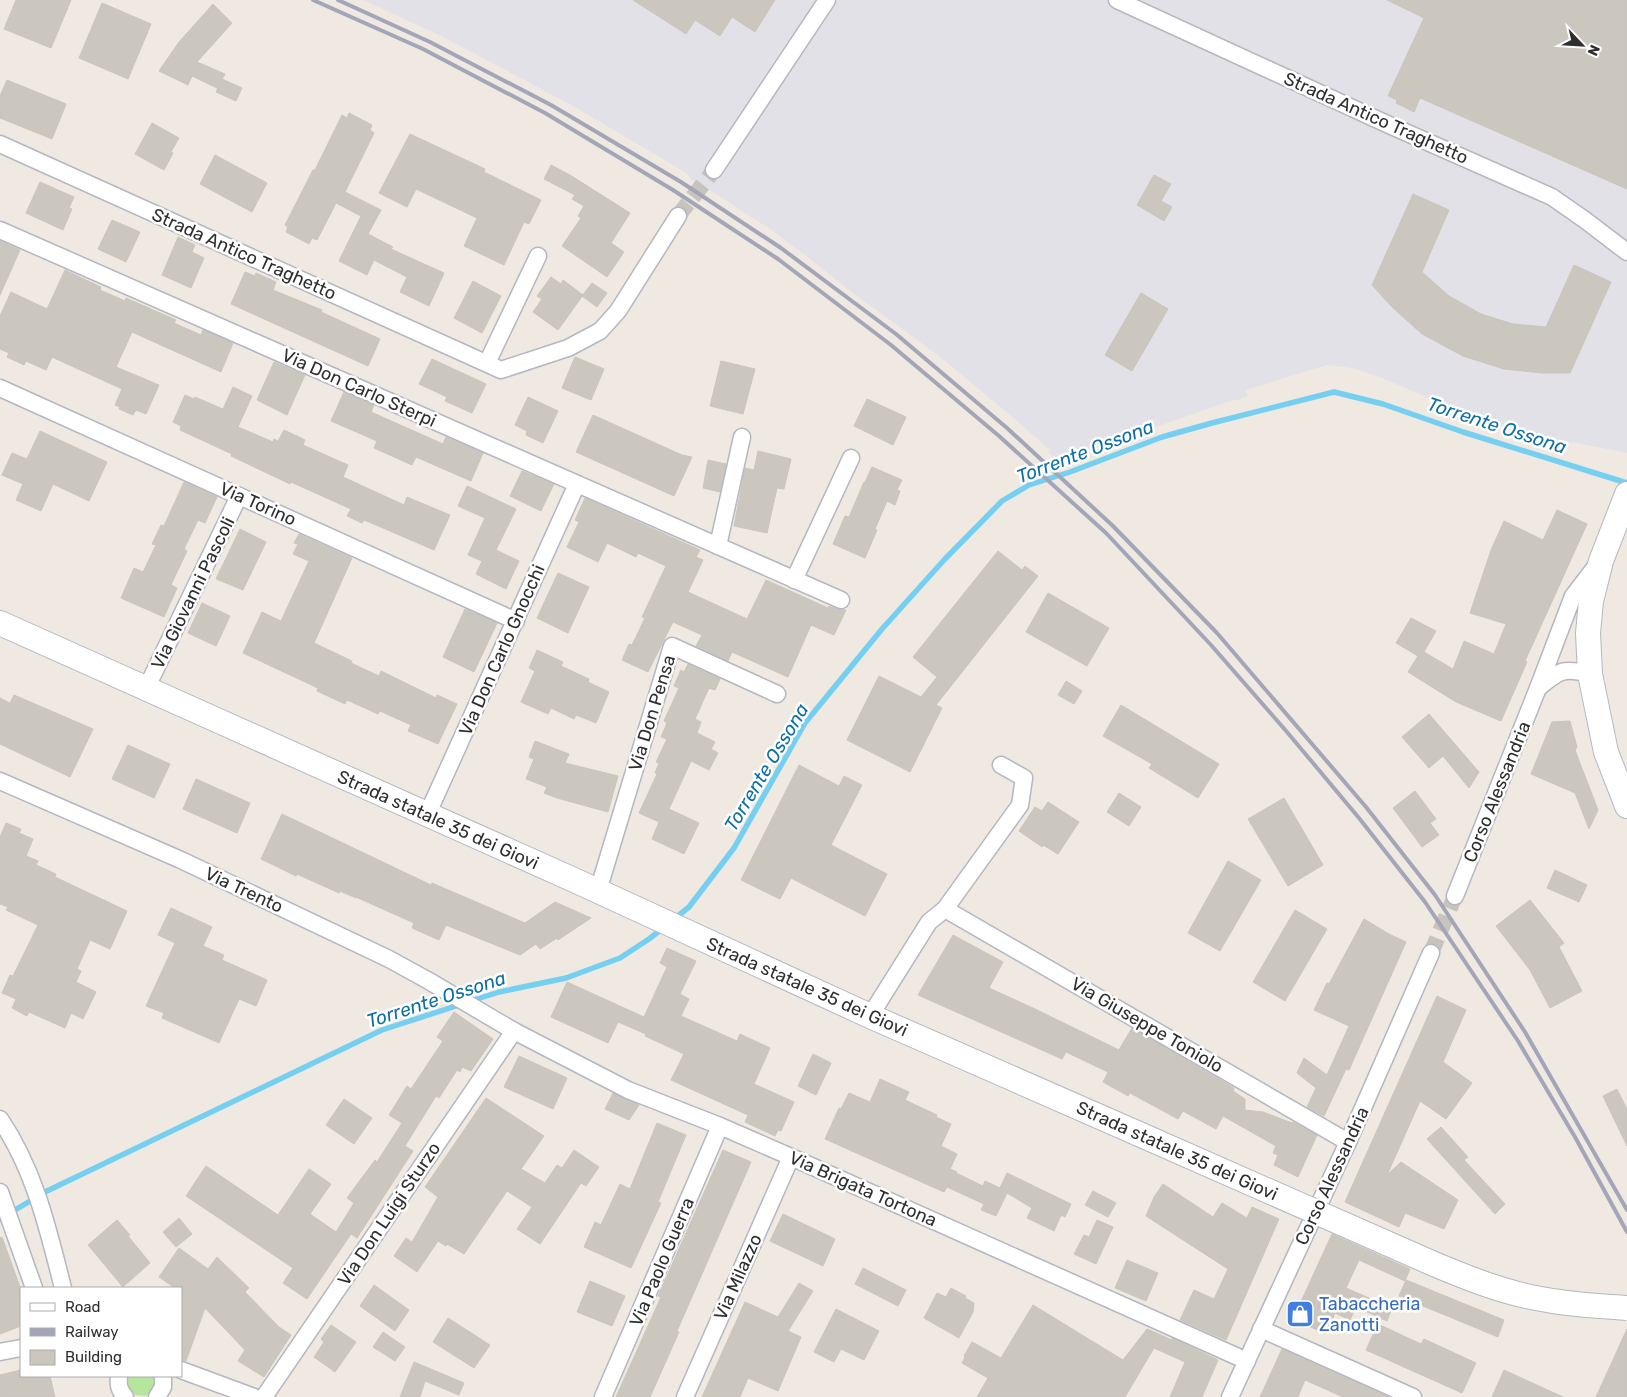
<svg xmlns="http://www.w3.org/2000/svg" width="1627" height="1397" viewBox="0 0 1627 1397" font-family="Rubik,sans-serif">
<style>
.industrial{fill:#e3e1e8}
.green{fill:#b6e59e}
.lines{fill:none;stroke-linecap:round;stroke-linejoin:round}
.stream{stroke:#75cff0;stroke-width:5.5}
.building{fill:#cbc7bf;stroke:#cbc5ba}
.street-tunnel{stroke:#c8c4bd;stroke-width:16;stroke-dasharray:16 8;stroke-linecap:butt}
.street-casing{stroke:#b4b7c1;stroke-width:19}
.secondary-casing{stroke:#b4b7c1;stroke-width:26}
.street{stroke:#fff;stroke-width:16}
.secondary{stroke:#fff;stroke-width:24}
.rail{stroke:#a3a6b8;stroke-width:4}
.secondary-bridge-casing{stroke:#b4b7c1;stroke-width:26;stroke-linecap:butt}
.secondary-bridge{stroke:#fff;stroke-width:24}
.labels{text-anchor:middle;stroke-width:5;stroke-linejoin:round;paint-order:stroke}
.street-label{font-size:18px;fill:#2e2e2e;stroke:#fff}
.shop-label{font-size:18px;fill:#366cbe;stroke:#fff;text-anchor:start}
.water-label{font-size:19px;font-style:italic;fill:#0d6fa3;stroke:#fff}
</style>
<rect width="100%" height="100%" fill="#efe9e1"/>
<!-- industrial -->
<path class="industrial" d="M363,0H1627V453L1511,430L1487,423L1382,378L1352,368L1327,365L1246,390L1247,396L1241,399L1230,401L1059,461L1048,452L1050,450L1010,415L939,356L849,290L805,255L773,231L716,194L691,179L685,172L573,106L502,68L439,35Z"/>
<!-- green -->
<path class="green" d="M128,1376H154L155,1388L146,1396L135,1395L127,1387Z"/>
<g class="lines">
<!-- stream -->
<g class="stream">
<path d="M674,919L689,907L734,848L805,723L882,629L944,560L1002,501L1029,485L1070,472L1162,437L1212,423L1334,392L1383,404L1463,432L1627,483"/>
<path d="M471,1001L499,992L566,978L620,958L649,939L663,928"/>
<path d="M0,1219L47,1191L382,1030L462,1004"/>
</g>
</g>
<!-- building -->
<g class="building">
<path d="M16,0H71L51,48L4,29Z"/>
<path d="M633,0H775L755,32L732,17L720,36L695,20L686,34Z"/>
<path d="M1387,0H1627V189L1420,98L1414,112L1396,103L1397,100L1388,96L1424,18Z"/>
<path d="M102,3L151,24L128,79L79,58Z"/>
<path d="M213,4L232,23L197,62L225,74L217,88L192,76L188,85L159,71L179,42Z"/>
<path d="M222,79L242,88L236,101L216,92Z"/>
<path d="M7,80L66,104L52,139L0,118V96Z"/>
<path d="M349,113L372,125L370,130L374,133L345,192L381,210L368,234L393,247L391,249L444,273L429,306L400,292L407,277L374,260L367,275L339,261L361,216L336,203L317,240L312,238L309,244L286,232L288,227L285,225L313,170H315L342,115L347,118Z"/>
<path d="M152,123L179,138L171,152L173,153L164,170L135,154Z"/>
<path d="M410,134L485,169L484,172L541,200L529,224L524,222L504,265L464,246L477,218L416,189L407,207L379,193Z"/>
<path d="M215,155L267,183L252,212L200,184Z"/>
<path d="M551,165L570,175L630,213L611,243L624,252L607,277L562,246L581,218L578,216L584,206L572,199L575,195L544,179Z"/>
<path d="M1154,175L1171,184L1161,201L1172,207L1164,221L1137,205Z"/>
<path d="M40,182L74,197L69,208L72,209L63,230L26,213Z"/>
<path d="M1413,194L1449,210L1422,272L1449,296L1481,314L1513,324L1546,327L1574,265L1611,282L1570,373H1542L1504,369L1463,356L1422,334L1391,306L1372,285Z"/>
<path d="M112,220L140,232L126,262L98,249Z"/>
<path d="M178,237L195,245L192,252L204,258L191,288L162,275Z"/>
<path d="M0,241L20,250L0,295Z"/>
<path d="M65,270L101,287L100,290L125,301L126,298L176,320L174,323L201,335L203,330L233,343L221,372L132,332L116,367L159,385L146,414L136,410L133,415L119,409L120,407L115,405L122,389L52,357L46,370L26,361L24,365L7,357L9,353L0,349V316L11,292L47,309Z"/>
<path d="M245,272L255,276L256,273L276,282L273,290L322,310L321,312L380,339L368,366L231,304Z"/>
<path d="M551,277L561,284L563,280L583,295L558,330L533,312L542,299L537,296Z"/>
<path d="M473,281L501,296L482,333L454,318Z"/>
<path d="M592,283L607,293L597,307L582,296Z"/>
<path d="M1141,293L1168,309L1132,371L1105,355Z"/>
<path d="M575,357L604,369L591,400L562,388Z"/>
<path d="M432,359L486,384L472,413L445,401L447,397L419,384Z"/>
<path d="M721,361L755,369L743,414L710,406Z"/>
<path d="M274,362L305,375L287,415L257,400Z"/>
<path d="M233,387L252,396L238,427L273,442L274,439L278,441L284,430L305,440L303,445L348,465L343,477L404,505L407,497L450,515L434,550L376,525L364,520L362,523L347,516L351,509L291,482L290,484L231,456L232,454L180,430L181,426L173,422L185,395L194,399L195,397L223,409Z"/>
<path d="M344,392L374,405L371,412L443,444L446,437L483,453L471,481L416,457L412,465L374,448L377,441L331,421Z"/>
<path d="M528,397L558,411L543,443L526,435L527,431L515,425Z"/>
<path d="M867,399L906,417L893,445L854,426Z"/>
<path d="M593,415L682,455L692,457L674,496L576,452Z"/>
<path d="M40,431L107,462L89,501L53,484L41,511L16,500L23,484L2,475L12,453L27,459Z"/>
<path d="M758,451L791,459L784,489L777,488L767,533L734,526L745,468L754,470Z"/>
<path d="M708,460L726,464L720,492L703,488Z"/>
<path d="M872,467L902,480L897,490L900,491L895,505L887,501L875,529L877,530L865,558L833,544L845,516L849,517L864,482H865Z"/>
<path d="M522,471L554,484L541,511L510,496Z"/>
<path d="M184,482L217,497L205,523L198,520L184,549L187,551L171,585L177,588L164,617L121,598L134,568L143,572L156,545L152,544L161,525L164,526Z"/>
<path d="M467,486L516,509L496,550L519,561L506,589L476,574L482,561L468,555L485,518L458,506Z"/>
<path d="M585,498L700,550L696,557L703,560L688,592L747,619L766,580L828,608L829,606L837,609L846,610L834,635L811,625L788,677L732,652L728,661L696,646L702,635L673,622L648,672L622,660L629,644L632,645L645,618L642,617L666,566L638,553L636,557L607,543L598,562L567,547L579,522L575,520Z"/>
<path d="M1557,510L1587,524L1525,661L1527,662L1501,721L1456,702L1408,672L1418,656L1396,643L1411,618L1436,631L1424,652L1453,669L1464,641L1494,654L1506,624L1470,613L1491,550L1504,521L1543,540Z"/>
<path d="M240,529L266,542L243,590L216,579Z"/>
<path d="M299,534L352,558L314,643L352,661L351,663L379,676L381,671L436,698L437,695L457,704L438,744L408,731L411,725L380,711L378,714L347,700L345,704L317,691L318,688L243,653L262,612L281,621L309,561L293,554L298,544L294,543Z"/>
<path d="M998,551L1022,570L1025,566L1038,576L936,705L942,708L910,772L847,740L879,676L921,697L937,677L913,657Z"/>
<path d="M558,573L589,587L568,633L537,618Z"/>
<path d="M1048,593L1109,628L1087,666L1026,632Z"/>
<path d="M202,603L230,616L216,646L188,633Z"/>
<path d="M465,609L497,623L474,672L443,657Z"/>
<path d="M537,650L563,662L561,666L589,679L588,682L609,692L596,723L576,715L574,719L551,708L548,714L521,702L535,671L529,668Z"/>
<path d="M688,664L720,679L715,690L709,688L695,719L701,722L697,733L715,742L711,749L718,753L709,770L691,761L669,809L699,823L684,854L652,839L659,822L639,813L657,774L655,773L659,763L656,762L667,739L661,737L667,723L664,721L679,688L674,686L681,670L684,672Z"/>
<path d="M1066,681L1082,691L1074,704L1058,695Z"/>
<path d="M14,695L93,729L70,777L0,744V698L10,703Z"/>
<path d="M1121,705L1219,764L1198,798L1149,768L1152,764L1103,736Z"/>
<path d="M1429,714L1479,772L1469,788L1443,756L1429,768L1402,737Z"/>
<path d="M1570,721L1577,747L1575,750L1598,810L1589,829L1575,793L1531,774L1552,722Z"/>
<path d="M535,741L569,754L565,763L618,776L608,812L557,798L544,793L547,787L526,779L534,759L529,757Z"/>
<path d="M128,745L170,764L154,798L112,779Z"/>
<path d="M799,765L839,786L844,776L862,785L831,845L887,874L865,916L791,878L780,899L741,880Z"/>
<path d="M196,779L250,803L237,833L183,809Z"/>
<path d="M1415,791L1436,819L1430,823L1439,835L1422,847L1393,808Z"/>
<path d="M1119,793L1141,807L1129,826L1107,812Z"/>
<path d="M1284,798L1323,865L1288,886L1248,819Z"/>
<path d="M1048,802L1079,822L1058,854L1043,845L1042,847L1019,831L1035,807L1042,811Z"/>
<path d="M282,814L431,885L432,883L525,923L555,902L591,918L558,940L557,938L540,949L536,944L520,955L446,925L439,940L412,928L414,923L356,897V898L340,891L339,893L297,874L296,876L261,859Z"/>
<path d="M6,823L21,829L19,833L33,839L26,856L38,861L36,865L56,874L55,877L127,911L110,949L90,940L77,969L81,971L76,982L96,992L83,1019L71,1013L65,1028L29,1012L27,1016L12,1008L16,999L2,993L10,975L13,976L38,925L6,910L8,907L0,904V837Z"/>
<path d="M1228,861L1261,880L1220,951L1188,933Z"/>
<path d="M1555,870L1587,885L1579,902L1547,888Z"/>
<path d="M1530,900L1564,943L1559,947L1582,991L1550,1008L1530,970L1496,926Z"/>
<path d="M171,908L212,927L203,946L224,955L222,960L267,980L256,1006L239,999L219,1043L162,1018L164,1013L146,1006L175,943L158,935Z"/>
<path d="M1295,910L1327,929L1285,1001L1253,982Z"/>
<path d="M1364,919L1389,934L1406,942L1349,1070L1346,1069L1324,1116L1307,1107L1316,1088L1297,1073L1304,1058L1327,1075L1349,1026L1314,1010L1327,983L1329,984Z"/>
<path d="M953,935L1003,962L989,988L1033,1008L1119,1050L1132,1028L1234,1088L1233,1091L1245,1099V1110L1263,1112L1292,1123L1293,1122L1317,1135L1298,1177L1274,1165L1278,1155L1273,1153L1276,1146L1223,1116L1216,1129L1183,1111L1178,1119L1130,1093L1128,1096L1103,1082L1108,1072L1066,1052L1062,1059L918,995Z"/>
<path d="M667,948L696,961L680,994L689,999L681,1016L737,1041L740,1034L770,1048L754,1084L794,1102L781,1131L778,1130L775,1136L745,1122L748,1115L671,1080L684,1054L645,1036L646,1034L618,1022L608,1043L551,1017L567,982L644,1017L667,967L660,963Z"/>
<path d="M1437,996L1466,1010L1443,1062L1472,1083L1446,1119L1420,1101L1387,1175L1401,1162L1458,1200L1444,1229L1405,1213L1399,1227L1345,1202Z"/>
<path d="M454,1012L493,1039L471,1071L462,1067L460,1072L457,1070L439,1098L436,1096L405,1146L413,1151L357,1238L351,1234L307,1299L283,1283L293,1268L186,1196L206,1166L278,1215L309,1169L331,1184L310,1214L336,1232L354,1203L347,1198L375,1160L377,1162L402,1123L389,1115L407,1086L411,1089L443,1041L437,1037Z"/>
<path d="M813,1054L831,1063L816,1095L798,1086Z"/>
<path d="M519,1056L567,1078L553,1109L504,1087Z"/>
<path d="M880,1079L909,1092L905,1100L937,1115L936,1117L951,1124L941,1146L957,1154L950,1169L957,1172L956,1173L983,1186L985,1181L1000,1188L1007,1173L1071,1204L1065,1217L1061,1215L1054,1231L1027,1218L1032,1208L1007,1193L996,1216L981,1210L984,1204L947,1187L944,1192L825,1139L839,1108L841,1109L849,1093L870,1102Z"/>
<path d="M1617,1089L1627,1109V1146L1603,1096Z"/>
<path d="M613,1093L639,1105L629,1120L605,1109Z"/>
<path d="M486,1098L544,1136L521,1169L545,1183L557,1165L562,1168L574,1150L599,1167L586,1186L581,1183L540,1244L517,1229L532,1207L507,1191L464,1254L447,1244L446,1246L438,1241L417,1272L394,1256L406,1238L412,1242L438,1197L425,1187Z"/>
<path d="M344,1099L372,1118L354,1144L326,1125Z"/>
<path d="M657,1123L686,1135L658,1202L661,1203L631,1268L584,1247L595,1222L601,1225L620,1184L630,1189Z"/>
<path d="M1441,1127L1468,1157L1464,1160L1505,1204L1495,1214L1427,1139Z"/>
<path d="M723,1150L751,1162L677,1331L679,1332L650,1397H616L661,1297L658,1296Z"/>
<path d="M1163,1184L1213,1217L1222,1203L1247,1218L1252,1207L1279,1219L1226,1340L1180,1320L1194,1290L1214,1299L1228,1269L1146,1216L1154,1197Z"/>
<path d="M1093,1191L1116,1203L1108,1217L1085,1205Z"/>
<path d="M783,1214L835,1239L823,1266L770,1241Z"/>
<path d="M179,1218L192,1234L176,1247L163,1232Z"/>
<path d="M117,1220L130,1235L128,1236L150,1263L123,1287L88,1245Z"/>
<path d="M1097,1220L1113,1227L1096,1264L1074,1254L1084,1235L1089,1237Z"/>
<path d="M1332,1234L1410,1269L1405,1281L1359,1260L1346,1288L1392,1308L1387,1321L1356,1307L1350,1320L1335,1313L1326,1334L1293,1319Z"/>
<path d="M2,1237L21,1290V1326L0,1334V1238Z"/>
<path d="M179,1248L208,1269L217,1257L249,1288L245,1292L279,1327L291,1335L264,1377L238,1361L245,1350L205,1308L186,1361L181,1360V1288H175L159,1277Z"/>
<path d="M1127,1260L1158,1273L1146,1301L1115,1288Z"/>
<path d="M863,1268L906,1290L898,1306L855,1284Z"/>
<path d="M1406,1280L1504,1320L1498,1337L1399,1296Z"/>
<path d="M590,1281L625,1296L612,1326L577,1312Z"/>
<path d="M799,1283L813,1291L788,1331L801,1337L778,1391L748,1378L740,1397H702L745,1302L778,1317Z"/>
<path d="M374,1285L409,1310L395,1331L360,1306Z"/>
<path d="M951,1288L966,1296L965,1298L974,1303L973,1312L959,1338L924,1318L937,1293L946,1297Z"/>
<path d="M1033,1305L1123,1360L1147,1329L1172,1340V1338L1218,1360L1202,1397H1170L1185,1362L1154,1348L1125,1397H977L988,1378L962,1363L965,1357L964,1356L972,1342L1001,1358Z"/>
<path d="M836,1309L879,1331L864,1360L841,1349L834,1362L814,1352Z"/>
<path d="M448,1318L490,1345L474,1368L433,1342Z"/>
<path d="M1378,1324L1421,1344L1424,1339L1476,1363L1462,1393L1366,1350Z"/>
<path d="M331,1325L356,1342L335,1372L314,1357L324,1342L321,1339Z"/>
<path d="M1627,1329V1397H1596Z"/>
<path d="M383,1332L405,1347L395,1361L373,1347Z"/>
<path d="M1282,1349L1389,1397H1343L1305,1380L1298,1397H1260Z"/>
<path d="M414,1362L464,1383L459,1395L425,1381L420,1397H400Z"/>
<path d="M21,1370V1376H50L55,1397H0V1375Z"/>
<path d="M1504,1370L1563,1397H1492Z"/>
</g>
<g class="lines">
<!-- street-tunnel -->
<g class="street-tunnel">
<path d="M678,216L714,170"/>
<path d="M1431,953L1455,896"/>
</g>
<!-- street casing -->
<g class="street-casing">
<g id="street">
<path d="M1117,0L1387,124L1552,197L1585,220L1627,252"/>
<path d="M0,144L501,370L568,348L600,331L618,311L678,216"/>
<path d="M714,170L827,0"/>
<path d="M0,230L841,600"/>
<path d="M487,363L538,256"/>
<path d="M0,388L516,621"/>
<path d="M718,546L742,437"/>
<path d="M794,580L851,458"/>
<path d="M1538,688C1559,671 1562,667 1590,674"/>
<path d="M146,689L239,496"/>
<path d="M0,781L181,860L389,959L429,981L514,1031L628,1090L720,1126L791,1157L1247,1361"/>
<path d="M427,815L577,484"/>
<path d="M598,891L672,646L777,694"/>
<path d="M1455,896L1538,688L1573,596L1596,566"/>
<path d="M945,909L1348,1142"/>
<path d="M870,1016L929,922L945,909L1020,805L1024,778L1001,765"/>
<path d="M0,1119C35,1171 48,1229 63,1288"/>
<path d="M0,1192L34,1288"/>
<path d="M1261,1329L1413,1397"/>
<path d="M0,1352L21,1348"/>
<path d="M181,1370L254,1397"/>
<path d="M119,1376C118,1385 119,1390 125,1397"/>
<path d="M157,1397L163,1387V1376"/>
<path d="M264,1397L514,1031"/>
<path d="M603,1397L720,1126"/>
<path d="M685,1397L791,1157"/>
<path d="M1230,1397L1348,1142L1431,953"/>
</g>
</g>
<!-- secondary casing -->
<g class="secondary-casing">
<g id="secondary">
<path d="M1627,494L1601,561L1591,601L1588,633L1590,674L1606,752L1627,806"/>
<path d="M0,623L574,880L870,1016L1139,1134"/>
</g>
</g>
<!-- street -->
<use href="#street" class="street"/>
<!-- secondary -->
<use href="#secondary" class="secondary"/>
<!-- rail -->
<g class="rail">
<path d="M313,0L423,49L545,113L673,190L778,259L891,345L999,436L1106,533L1211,645L1287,732L1359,818L1425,902L1518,1041L1575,1137L1627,1232"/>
<path d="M338,0L430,42L551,105L681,182L781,248L896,334L1007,428L1113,526L1217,633L1366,807L1435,895L1525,1032L1627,1210"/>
</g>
<!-- secondary-bridge casing -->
<g class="secondary-bridge-casing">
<path id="secondary-bridge" d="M1139,1134L1434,1264C1470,1279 1507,1294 1547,1300C1573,1305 1600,1306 1627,1308"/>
</g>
<!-- secondary-bridge -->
<use href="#secondary-bridge" class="secondary-bridge"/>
</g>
<!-- icons -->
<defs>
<g id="shop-square" transform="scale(1.4375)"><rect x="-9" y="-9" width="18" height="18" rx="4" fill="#3f7fe0" stroke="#fff"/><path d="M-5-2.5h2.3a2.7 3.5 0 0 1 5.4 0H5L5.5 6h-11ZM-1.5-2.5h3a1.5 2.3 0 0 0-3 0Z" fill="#fff"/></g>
</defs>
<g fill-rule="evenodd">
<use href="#shop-square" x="1300" y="1314"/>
</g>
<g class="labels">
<!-- street labels -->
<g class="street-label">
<text transform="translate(1376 118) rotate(24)" y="6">Strada Antico Traghetto</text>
<text transform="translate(244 254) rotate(24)" y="6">Strada Antico Traghetto</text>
<text transform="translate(359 388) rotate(24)" y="6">Via Don Carlo Sterpi</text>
<text transform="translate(258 504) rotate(24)" y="6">Via Torino</text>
<text transform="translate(193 593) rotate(-64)" y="6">Via Giovanni Pascoli</text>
<text transform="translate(502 650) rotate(-66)" y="6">Via Don Carlo Gnocchi</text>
<text transform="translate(652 713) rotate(-73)" y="6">Via Don Pensa</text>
<text transform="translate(1497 792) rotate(-68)" y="6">Corso Alessandria</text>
<text transform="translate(438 820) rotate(24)" y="6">Strada statale 35 dei Giovi</text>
<text transform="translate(244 890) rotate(25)" y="6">Via Trento</text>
<text transform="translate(807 987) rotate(24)" y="6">Strada statale 35 dei Giovi</text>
<text transform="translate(1147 1025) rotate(30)" y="6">Via Giuseppe Toniolo</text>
<text transform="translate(1177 1151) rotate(24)" y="6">Strada statale 35 dei Giovi</text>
<text transform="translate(1332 1176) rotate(-65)" y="6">Corso Alessandria</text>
<text transform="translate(863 1189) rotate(24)" y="6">Via Brigata Tortona</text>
<text transform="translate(389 1214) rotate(-56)" y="6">Via Don Luigi Sturzo</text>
<text transform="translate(662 1262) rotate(-67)" y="6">Via Paolo Guerra</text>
<text transform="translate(738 1277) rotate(-66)" y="6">Via Milazzo</text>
</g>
<!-- shop labels -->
<g class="shop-label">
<text x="1319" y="1310">Tabaccheria<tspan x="1319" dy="21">Zanotti</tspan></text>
</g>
<!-- water labels -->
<g class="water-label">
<text transform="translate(1497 425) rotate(18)" y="7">Torrente Ossona</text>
<text transform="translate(1085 451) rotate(-21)" y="7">Torrente Ossona</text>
<text transform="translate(766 767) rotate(-59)" y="7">Torrente Ossona</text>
<text transform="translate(436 999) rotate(-18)" y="7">Torrente Ossona</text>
</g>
</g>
<!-- legend -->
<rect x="20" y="1287" width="162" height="90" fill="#ffffff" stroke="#ababab"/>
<rect x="30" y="1303" width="25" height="8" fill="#ffffff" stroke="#ababab"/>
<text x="65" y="1312" font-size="15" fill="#2e2e2e">Road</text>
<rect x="30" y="1328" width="25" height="8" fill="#a3a6b8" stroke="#ababab"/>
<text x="65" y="1337" font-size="15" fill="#2e2e2e">Railway</text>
<rect x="30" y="1350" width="25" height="15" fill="#cbc7bf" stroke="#ababab"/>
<text x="65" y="1362" font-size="15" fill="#2e2e2e">Building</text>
<!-- north arrow -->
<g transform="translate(1582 45) rotate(115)" stroke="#ffffff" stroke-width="4" paint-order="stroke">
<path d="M0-4L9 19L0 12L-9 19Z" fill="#2e2e2e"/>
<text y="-8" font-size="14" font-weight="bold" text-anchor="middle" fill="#2e2e2e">N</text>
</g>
</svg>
